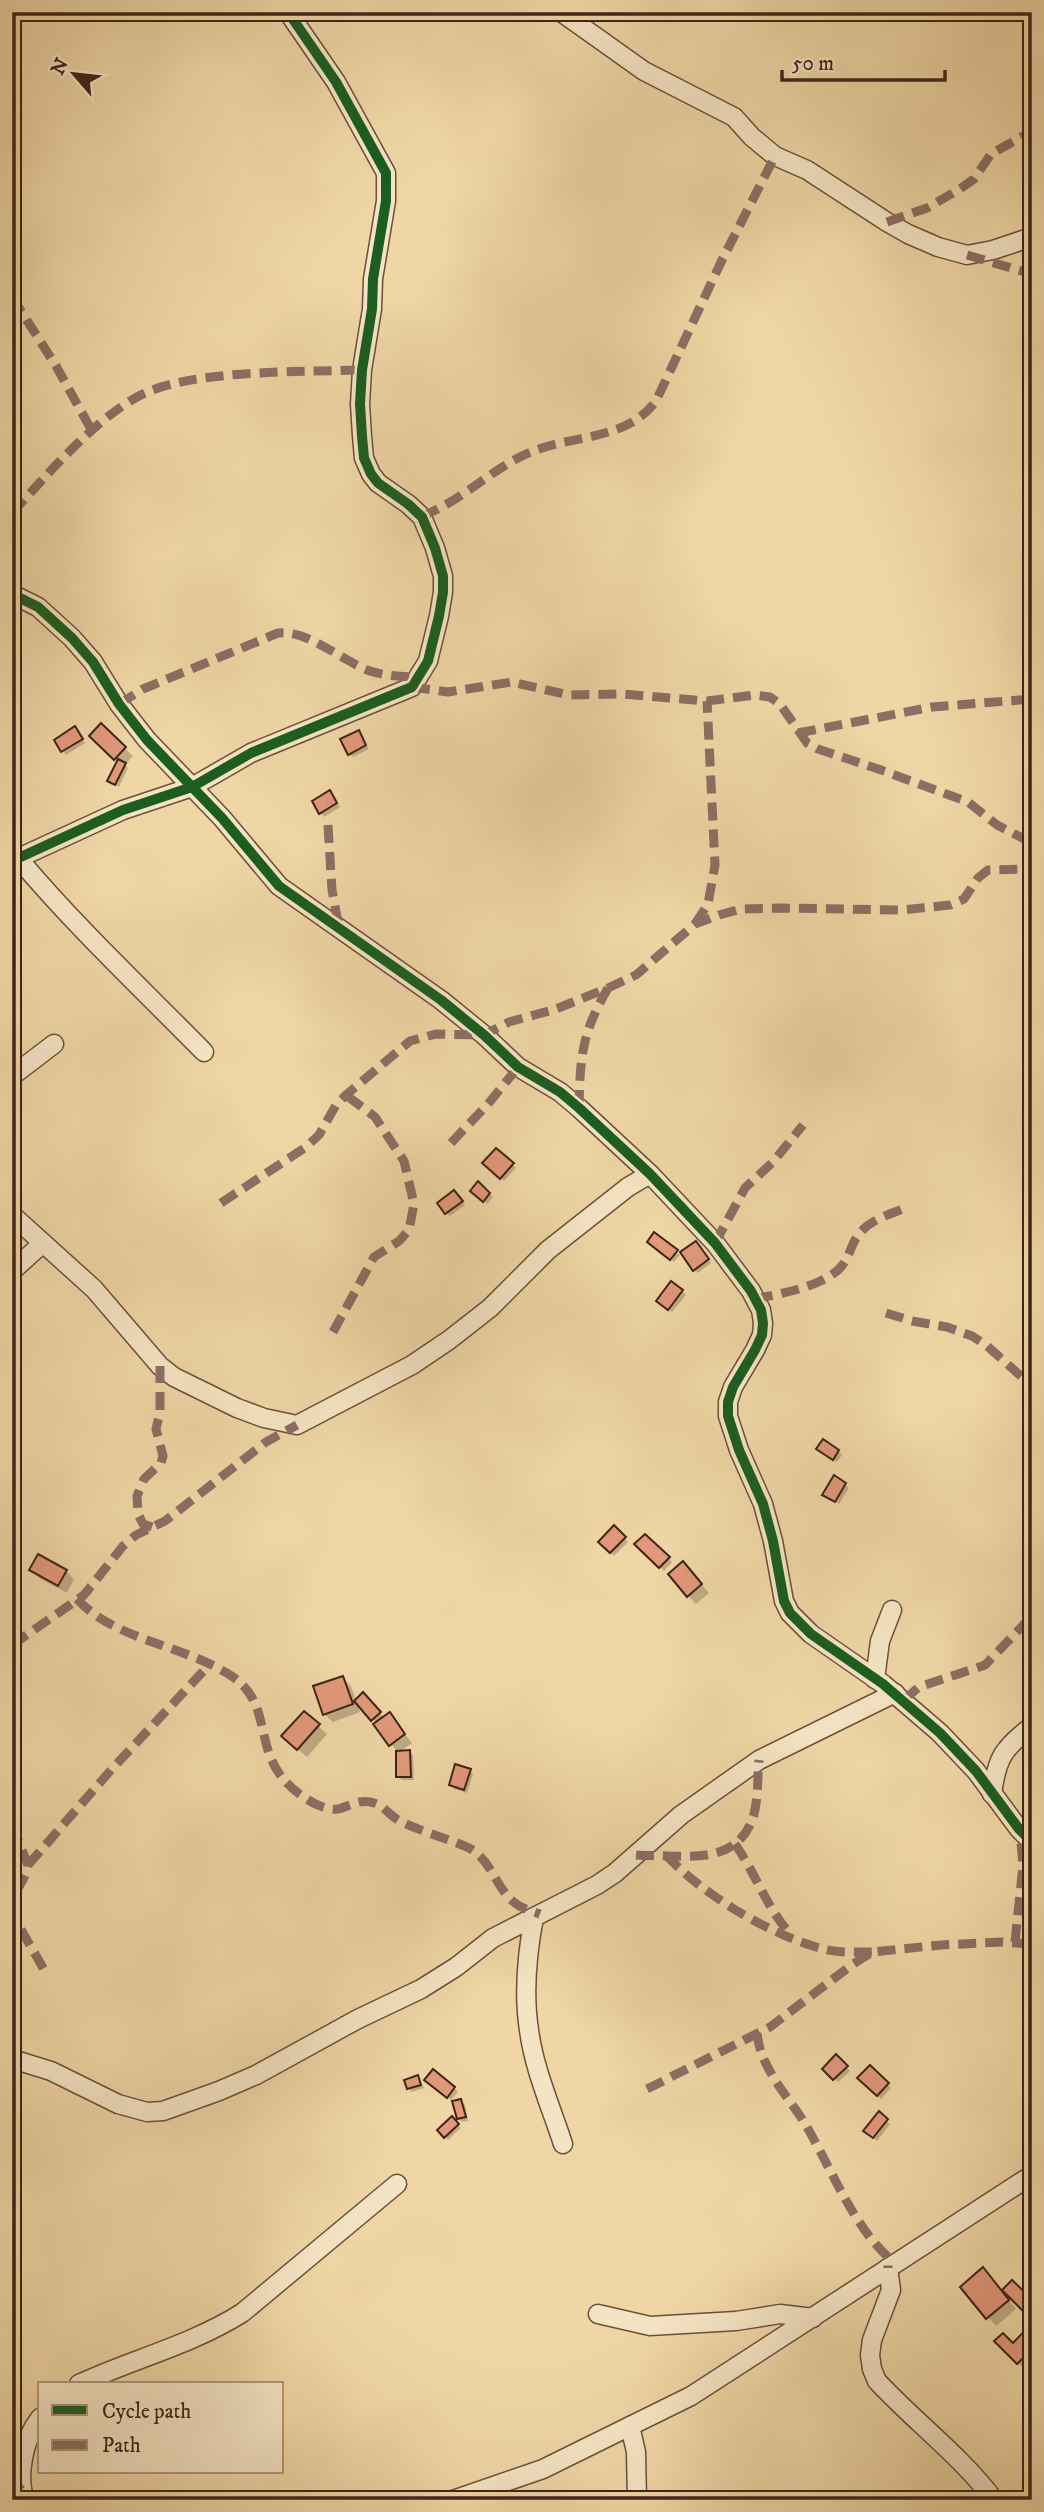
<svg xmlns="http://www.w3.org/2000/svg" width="1044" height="2512" viewBox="0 0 1044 2512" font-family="'IM FELL DW Pica',serif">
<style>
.shadow{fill:#0003}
.building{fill:#e2987a;stroke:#3e2418;stroke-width:2}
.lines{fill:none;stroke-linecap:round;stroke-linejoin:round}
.minor-casing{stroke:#6a503b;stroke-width:21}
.minor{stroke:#f5e4c4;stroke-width:18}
.quiet{stroke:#8d6e63;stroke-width:9;stroke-dasharray:18 9;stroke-linecap:butt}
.cycleway-casing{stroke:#f5e4c4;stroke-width:15}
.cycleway{stroke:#1b5e20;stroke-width:10}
</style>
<rect width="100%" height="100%" fill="#f0d6a5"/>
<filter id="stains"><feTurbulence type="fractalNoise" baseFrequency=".00286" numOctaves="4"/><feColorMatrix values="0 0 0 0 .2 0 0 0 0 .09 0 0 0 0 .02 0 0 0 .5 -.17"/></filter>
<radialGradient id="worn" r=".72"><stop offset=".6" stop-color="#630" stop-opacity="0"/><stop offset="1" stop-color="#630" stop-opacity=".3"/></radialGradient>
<!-- shadow -->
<g class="shadow">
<path d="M101,725L133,756L125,765L128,768L119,787L109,781L118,761L92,736Z"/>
<path d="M78,732L85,743L66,755L56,741Z"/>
<path d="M358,732L369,749L353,757L349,754Z"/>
<path d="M333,796L340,807L324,817L321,813Z"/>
<path d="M496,1150L516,1168L504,1181L484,1163Z"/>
<path d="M478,1184L493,1197L487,1204L472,1191Z"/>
<path d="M458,1196L465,1205L450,1216L446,1213Z"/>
<path d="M653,1245L676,1252L680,1255L674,1262Z"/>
<path d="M699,1247L711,1263L698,1273L694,1270Z"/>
<path d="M682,1291L686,1295L672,1312L662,1304Z"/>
<path d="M838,1451L842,1455L837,1462L822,1452Z"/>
<path d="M845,1484L849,1488L839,1504L828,1498Z"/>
<path d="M614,1528L628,1542L614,1556L601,1542Z"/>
<path d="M645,1536L672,1562L664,1571L637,1544Z"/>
<path d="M31,1569L66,1571L74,1579L67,1593L39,1578Z"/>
<path d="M691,1572L709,1593L696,1604L688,1596Z"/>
<path d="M343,1678L351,1686L360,1712L333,1722L324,1714Z"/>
<path d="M363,1695L384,1718L389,1714L412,1743L399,1752H410L413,1756L414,1780H402L398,1777L397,1752L377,1723L356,1701Z"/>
<path d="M318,1726L327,1734L307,1757L292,1744Z"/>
<path d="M470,1770L473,1774L467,1793L454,1789L451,1785Z"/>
<path d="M836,2057L850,2071L838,2082L825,2069Z"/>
<path d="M870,2067L891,2088L881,2099L860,2078Z"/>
<path d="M418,2077L424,2088L412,2092L408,2088Z"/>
<path d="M430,2083L454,2088L458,2092L451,2100Z"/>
<path d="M461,2101L465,2105L468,2121L462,2122L458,2119Z"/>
<path d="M879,2114L890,2124L877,2141L869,2134Z"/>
<path d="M452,2119L461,2128L448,2140L439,2130Z"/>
<path d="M991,2278L1016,2309L996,2326L962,2287Z"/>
<path d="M1012,2282L1032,2302V2321L1026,2315L1028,2313L1004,2290Z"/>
<path d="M1032,2326V2365L1026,2371L997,2341L1013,2345Z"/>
</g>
<!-- building -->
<g class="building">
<path d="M101,723L126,747L114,760L89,736Z"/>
<path d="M75,726L83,739L61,752L54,740Z"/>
<path d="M359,730L366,745L348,755L340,739Z"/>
<path d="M118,759L126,763L115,785L107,781Z"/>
<path d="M330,790L337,803L319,814L312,801Z"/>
<path d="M496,1148L514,1163L500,1179L482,1163Z"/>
<path d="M478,1181L490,1193L483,1202L470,1191Z"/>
<path d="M454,1190L463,1201L445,1214L437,1203Z"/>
<path d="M654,1232L678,1250L670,1260L647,1242Z"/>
<path d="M696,1241L709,1259L693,1271L680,1252Z"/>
<path d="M671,1281L683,1290L668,1310L656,1301Z"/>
<path d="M823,1439L839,1450L833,1460L816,1449Z"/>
<path d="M834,1475L846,1483L835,1502L822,1495Z"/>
<path d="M614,1525L626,1537L610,1553L598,1542Z"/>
<path d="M645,1534L670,1557L659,1568L634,1544Z"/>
<path d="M38,1554L67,1570L58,1586L29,1570Z"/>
<path d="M683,1561L702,1584L687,1597L668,1574Z"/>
<path d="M343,1676L353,1704L323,1715L313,1686Z"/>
<path d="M363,1692L381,1712L371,1721L354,1701Z"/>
<path d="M304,1711L320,1724L297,1750L281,1736Z"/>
<path d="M390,1712L405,1734L389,1746L373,1724Z"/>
<path d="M410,1750L411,1777H396V1751Z"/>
<path d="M455,1764L471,1769L464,1790L449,1785Z"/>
<path d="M836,2054L848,2066L833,2080L822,2069Z"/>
<path d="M870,2065L889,2083L877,2096L857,2078Z"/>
<path d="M433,2069L455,2087L447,2098L424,2080Z"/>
<path d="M418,2075L421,2085L407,2089L404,2080Z"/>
<path d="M461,2099L466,2117L457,2119L452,2101Z"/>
<path d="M879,2111L888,2119L873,2138L863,2131Z"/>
<path d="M452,2116L459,2124L444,2138L437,2130Z"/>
<path d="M983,2267L1009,2300L986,2319L960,2287Z"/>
<path d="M1012,2280L1032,2299L1022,2310L1002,2290Z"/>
<path d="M1032,2323V2349L1017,2364L994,2341L1003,2333L1013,2343Z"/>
</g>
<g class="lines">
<!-- minor casing -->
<g class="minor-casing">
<g id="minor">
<path d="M561,12L644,71L734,117L752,137L775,156L807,170L887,222L908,234L938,247L967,255L993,250L1032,237"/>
<path d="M12,594L38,607L72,638L93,662L119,704L147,740L222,818L279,886L441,1000L484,1035L518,1067L560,1092L579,1108L650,1174L715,1243L751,1291L761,1310L763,1323L762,1335L755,1350L733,1387L728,1402V1416L739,1450L763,1504L773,1541L784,1601L790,1613L811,1634L883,1684L940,1733L976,1771L1019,1829L1032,1842"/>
<path d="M18,858C76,927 141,988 204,1052"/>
<path d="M12,861L123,810L192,787L251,753L412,687L428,661L439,616L443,592V576L435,548L422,517L408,504L378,483L371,474L364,458L362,436L360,404L362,370L372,309L373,279L386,201V173L336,82L288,12"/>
<path d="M12,1076L54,1044"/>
<path d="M12,1215L94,1289L160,1366L174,1377L237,1408L264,1418L297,1425L412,1365L449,1340L490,1308L548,1250L628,1187L650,1174"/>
<path d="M12,1271L43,1243"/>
<path d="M875,1679L880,1641L892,1610"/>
<path d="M992,1794C997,1757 1003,1749 1032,1726"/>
<path d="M534,1917C527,1954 523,1992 529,2030C534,2069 551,2107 563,2144"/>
<path d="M12,2059L51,2071L118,2104L147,2112L163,2111L219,2091L256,2075L358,2019L421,1989L456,1967L493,1938L597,1885L615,1873L681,1815L759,1760L895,1693"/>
<path d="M888,2268L891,2290L872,2340L870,2355L872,2369L877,2381C915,2422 960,2455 994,2500"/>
<path d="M598,2314L650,2326L736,2321L780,2314L813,2318"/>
<path d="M79,2384C133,2359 191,2345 242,2313L397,2184"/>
<path d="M630,2426L636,2452L637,2500"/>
<path d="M25,2500C16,2476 24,2438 40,2418"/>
<path d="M453,2500L543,2469L691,2396L1032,2175"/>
</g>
</g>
<!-- minor -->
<use href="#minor" class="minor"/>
<!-- quiet -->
<g class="quiet">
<path d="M887,222L927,208L960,189L974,179L991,154L1032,131"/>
<path d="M967,255L1032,274"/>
<path d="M12,297L56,366L92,431"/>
<path d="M12,513C47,475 92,422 137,397C186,369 304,372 362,370"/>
<path d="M422,517C435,510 448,504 460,496C486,479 509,459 539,449C580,435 629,438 656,401L722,260L775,156"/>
<path d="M412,687L448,692L512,682L568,695L622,694L707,701L755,695L770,697L780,704L807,743L818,749L881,770L968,802L997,825L1032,843"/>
<path d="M119,704L143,689L278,633C307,629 342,661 370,671C385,676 403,677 419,677"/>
<path d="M798,733L932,707L1032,699"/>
<path d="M328,825L332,890L339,928"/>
<path d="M695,924L708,904L715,865L707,701"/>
<path d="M579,1108C580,1056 582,1033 608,988"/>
<path d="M451,1143L488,1104L518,1067"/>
<path d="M221,1203L306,1147L319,1135L336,1105L346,1095L410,1041L436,1034L484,1035L509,1022L556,1009L608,988L636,975L695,924L719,915L741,909L780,908L902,910L950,905L964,899L978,878L988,870L1032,869"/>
<path d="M715,1243L745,1188L773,1162L803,1125"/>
<path d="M755,1299C782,1293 817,1288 838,1270C847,1262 849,1252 854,1242C864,1221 888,1215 908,1207"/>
<path d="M886,1313L912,1321L947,1327L972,1336L986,1345L1032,1386"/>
<path d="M333,1332L374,1257L399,1241L409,1230L414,1204L404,1161L375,1117L346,1095"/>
<path d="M152,1527L143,1524L138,1514L137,1496L144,1479L161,1463L163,1456L156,1429L160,1412V1366"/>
<path d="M77,1599C117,1642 184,1644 233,1677C273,1705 253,1748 287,1783C297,1794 322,1812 338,1809C350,1806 361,1798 374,1803C384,1806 390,1816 400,1821C422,1832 447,1838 469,1848C493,1861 495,1888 515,1903C522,1909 532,1911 540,1914"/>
<path d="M12,1645L84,1595L123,1546L136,1535L165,1521L266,1442L297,1425"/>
<path d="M904,1700L919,1687L985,1665L1032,1616"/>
<path d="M12,1825L28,1865C27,1878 16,1888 12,1901"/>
<path d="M735,1844C754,1871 765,1903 786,1929V1935"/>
<path d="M636,1855C647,1856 657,1855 668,1856C700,1857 734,1858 750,1825C759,1807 757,1780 759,1760"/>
<path d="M666,1855C703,1895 770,1935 823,1949C839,1953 856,1952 872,1952"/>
<path d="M28,1865L111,1770L209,1665"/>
<path d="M12,1904L19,1926L46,1973"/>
<path d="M1015,1942L1023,1865L1020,1831"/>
<path d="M757,2033C760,2066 785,2093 802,2119C829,2162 850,2222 888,2257V2268"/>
<path d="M647,2089L770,2027L853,1964L872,1952L941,1945L1002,1942L1032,1944"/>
<path d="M12,2477L21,2490"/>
</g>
<!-- cycleway casing -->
<g class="cycleway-casing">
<g id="cycleway">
<path d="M12,594L38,607L72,638L93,662L119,704L147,740L222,818L279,886L441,1000L484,1035L518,1067L560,1092L579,1108L650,1174L715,1243L751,1291L761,1310L763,1323L762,1335L755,1350L733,1387L728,1402V1416L739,1450L763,1504L773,1541L784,1601L790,1613L811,1634L883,1684L940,1733L976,1771L1019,1829L1032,1842"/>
<path d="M12,861L123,810L192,787L251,753L412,687L428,661L439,616L443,592V576L435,548L422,517L408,504L378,483L371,474L364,458L362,436L360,404L362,370L372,309L373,279L386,201V173L336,82L288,12"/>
</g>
</g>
<!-- cycleway -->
<use href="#cycleway" class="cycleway"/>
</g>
<!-- margin -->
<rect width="1044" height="2512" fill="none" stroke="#f0d6a5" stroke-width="42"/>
<rect x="14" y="14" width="1016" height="2484" fill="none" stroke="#3e2418" stroke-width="3.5"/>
<rect x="21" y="21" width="1002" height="2470" fill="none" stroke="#3e2418" stroke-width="2"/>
<!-- legend -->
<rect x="38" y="2382" width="245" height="91" fill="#f5e4c4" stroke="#ac977f" stroke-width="2"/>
<rect x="52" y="2405" width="35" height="10" fill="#1b5e20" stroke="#ac977f" stroke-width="2"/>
<text x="102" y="2418" font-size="21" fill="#3e2418">Cycle path</text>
<rect x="52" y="2440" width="35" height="10" fill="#8d6e63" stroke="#ac977f" stroke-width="2"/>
<text x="102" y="2452" font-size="21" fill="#3e2418">Path</text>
<!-- north arrow -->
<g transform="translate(74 74) rotate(298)" stroke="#f5e4c4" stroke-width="5" paint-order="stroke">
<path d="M0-5L12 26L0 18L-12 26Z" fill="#3e2418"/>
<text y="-10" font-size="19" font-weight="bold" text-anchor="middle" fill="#3e2418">N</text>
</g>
<!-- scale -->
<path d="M782 70v10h163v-10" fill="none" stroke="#3e2418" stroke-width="3.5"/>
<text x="792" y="70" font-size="21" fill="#3e2418" stroke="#f5e4c4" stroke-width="5" paint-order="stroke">50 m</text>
<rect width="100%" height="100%" filter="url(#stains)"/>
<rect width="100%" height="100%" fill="url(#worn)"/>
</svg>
